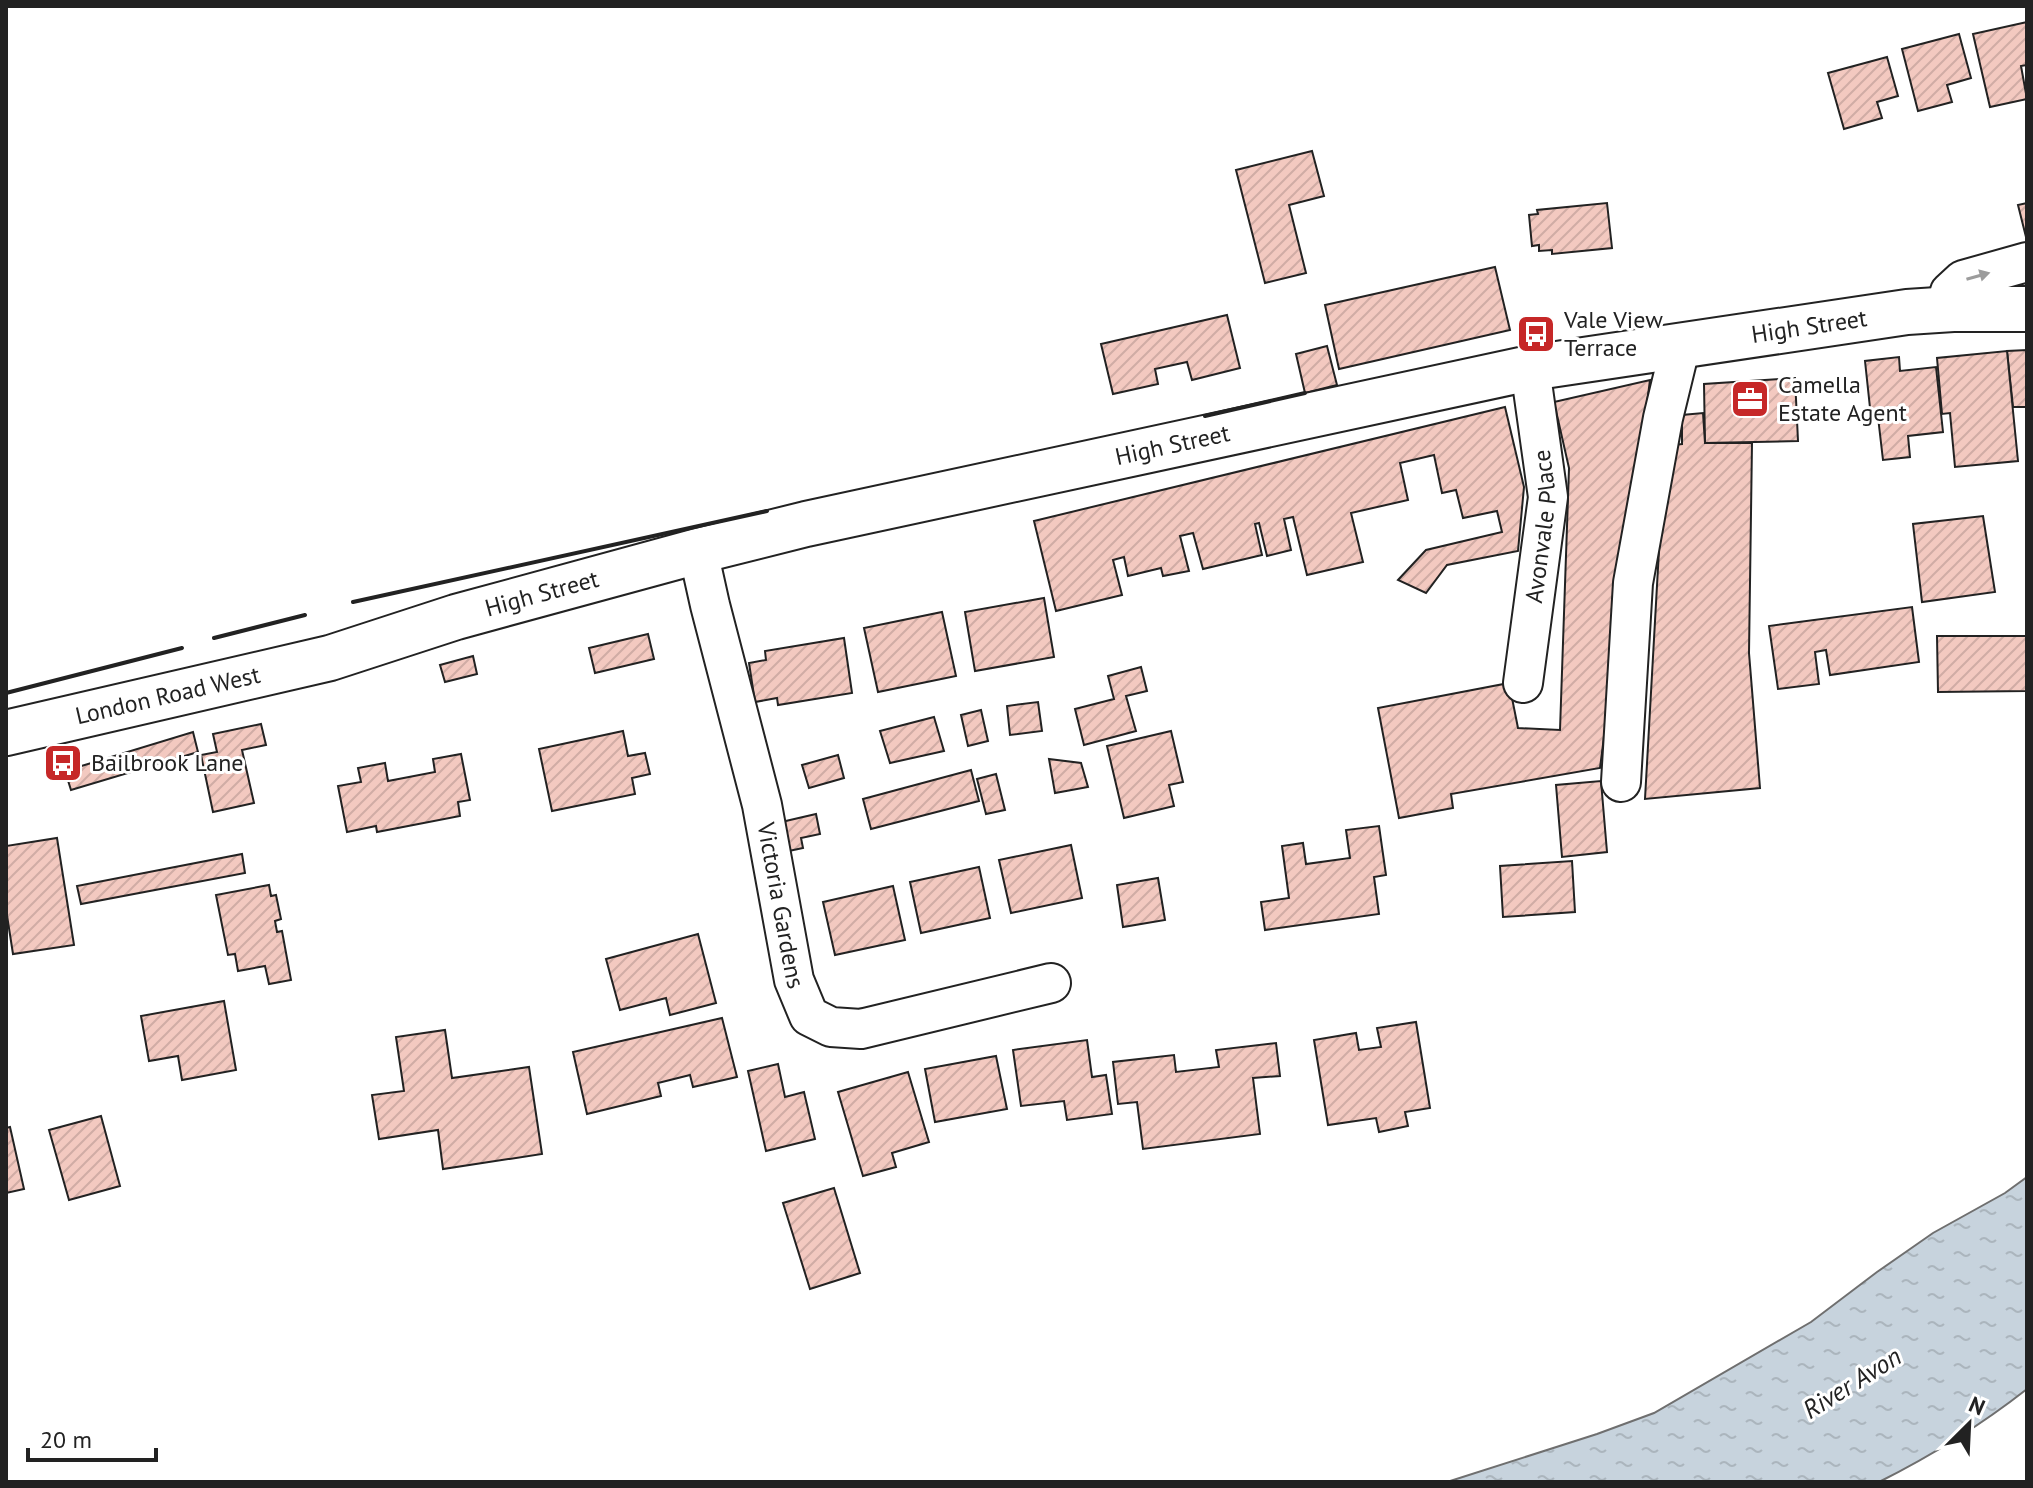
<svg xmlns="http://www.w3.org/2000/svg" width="2033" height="1488" viewBox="0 0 2033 1488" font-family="'PT Sans',sans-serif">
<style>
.water{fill:url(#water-ripples);stroke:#6f6f6f;stroke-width:2}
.building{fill:url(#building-hatch);stroke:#222;stroke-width:2}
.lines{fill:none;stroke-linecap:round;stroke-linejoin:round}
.minor-casing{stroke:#222;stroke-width:42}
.tertiary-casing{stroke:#222;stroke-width:48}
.minor{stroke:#fff;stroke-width:38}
.tertiary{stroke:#fff;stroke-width:44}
.wall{stroke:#222;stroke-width:4}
.oneway{fill:#9c9c9c}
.labels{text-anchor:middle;stroke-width:6;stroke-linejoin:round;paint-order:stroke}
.poi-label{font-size:24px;fill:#222;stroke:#fff;text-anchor:start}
.street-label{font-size:24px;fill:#222;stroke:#fff}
.water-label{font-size:26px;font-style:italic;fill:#222;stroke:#fff}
</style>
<defs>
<pattern id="water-ripples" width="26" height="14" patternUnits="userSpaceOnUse" patternTransform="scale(2)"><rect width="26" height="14" fill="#c7d3dd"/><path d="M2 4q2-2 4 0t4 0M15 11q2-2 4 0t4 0" fill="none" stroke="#abb5bd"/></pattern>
<pattern id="building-hatch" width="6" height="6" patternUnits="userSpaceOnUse" patternTransform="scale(2)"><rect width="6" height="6" fill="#f3c9c0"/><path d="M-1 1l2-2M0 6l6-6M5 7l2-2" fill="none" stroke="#d0aca5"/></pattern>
</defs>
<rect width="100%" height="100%" fill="#fff"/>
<!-- water -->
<path class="water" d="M2027,1177V1389C1981,1425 1931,1456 1879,1482H1447L1597,1434L1654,1413L1811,1322L1877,1272L1933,1233L2005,1193Z"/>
<!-- building -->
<g class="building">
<path d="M2027,22V65L2021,66L2027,99L1990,107L1973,34Z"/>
<path d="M1959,34L1971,78L1947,85L1952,102L1918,111L1902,49Z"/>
<path d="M1887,57L1898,96L1877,102L1882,118L1844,129L1828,73Z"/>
<path d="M1312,151L1324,196L1289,205L1306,273L1265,283L1236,170Z"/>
<path d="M1607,203L1612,248L1552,254V250L1539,251V245L1532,246L1529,215L1538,214L1537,210Z"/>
<path d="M2027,203V241L2018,205Z"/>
<path d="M1495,267L1510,330L1339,369L1325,305Z"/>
<path d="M1227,315L1240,368L1192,380L1187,362L1155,369L1158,384L1113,394L1101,344Z"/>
<path d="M1327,346L1337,385L1305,393L1296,354Z"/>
<path d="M2027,350V407H2013L2007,351Z"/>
<path d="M2007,351L2018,461L1955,467L1950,413L1942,414L1937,358Z"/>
<path d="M1899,357L1900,371L1936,367L1943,432L1908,436L1910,457L1883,460L1878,417H1871L1865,361Z"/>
<path d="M1795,378L1798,441L1705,443L1704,384Z"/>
<path d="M1650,380L1600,768L1451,794L1453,808L1399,818L1378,708L1509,683L1518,728L1560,730L1569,468L1554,402Z"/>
<path d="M1505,407L1524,487L1518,551L1447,565L1426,593L1398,580L1426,550L1502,532L1497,511L1463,518L1456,490L1442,493L1434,455L1400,463L1408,500L1351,513L1363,562L1307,575L1293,517L1284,519L1291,550L1267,556L1259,523L1255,524L1262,555L1203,569L1193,533L1180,536L1189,571L1163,576L1161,568L1128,576L1124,557L1113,560L1122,595L1056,611L1034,521Z"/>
<path d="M1703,413L1705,443H1752L1749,653L1760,788L1645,799L1664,461L1671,445L1682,444V415Z"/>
<path d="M1983,516L1995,592L1922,602L1913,524Z"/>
<path d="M1044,598L1054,657L975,671L965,612Z"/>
<path d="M1912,607L1919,662L1830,675L1826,650L1815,652L1819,684L1778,689L1769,626Z"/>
<path d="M942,612L956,676L878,692L864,628Z"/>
<path d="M648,634L654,659L595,673L589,648Z"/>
<path d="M1937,636H2027V691L1938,692Z"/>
<path d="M844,638L852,693L778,705L777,698L755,702L749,663L766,660L765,651Z"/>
<path d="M473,656L477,674L445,682L440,665Z"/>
<path d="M1141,667L1147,691L1126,696L1136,731L1084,745L1075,709L1114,699L1108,676Z"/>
<path d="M1038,702L1042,731L1010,735L1007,706Z"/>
<path d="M981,710L988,741L968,746L961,715Z"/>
<path d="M934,717L944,751L890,763L880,731Z"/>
<path d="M261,724L266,745L242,750L254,803L213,812L201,755L217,752L213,734Z"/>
<path d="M623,731L628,756L645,753L650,774L632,778L635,794L552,811L539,749Z"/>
<path d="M1171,731L1183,782L1169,785L1174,806L1124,818L1107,746Z"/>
<path d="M193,732L198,752L71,790L65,771Z"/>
<path d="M461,754L470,800L458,802L460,816L377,832L376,826L347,832L338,786L361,782L358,768L385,763L388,781L435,772L433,759Z"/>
<path d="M838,755L844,778L809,788L802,765Z"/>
<path d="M1049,759L1081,763L1088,787L1055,793Z"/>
<path d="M971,770L979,801L871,829L863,799Z"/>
<path d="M996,774L1005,810L986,814L977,779Z"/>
<path d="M1601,781L1607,852L1562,857L1556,785Z"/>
<path d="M816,814L820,834L801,838L803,848L784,852L777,823Z"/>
<path d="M1379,826L1386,875L1374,877L1379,914L1265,930L1261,902L1289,898L1282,846L1303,843L1306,864L1350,858L1346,830Z"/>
<path d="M57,838L74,945L13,954L6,909V846Z"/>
<path d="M1071,845L1082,898L1011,913L999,860Z"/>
<path d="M242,854L245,873L81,904L77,886Z"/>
<path d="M1572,861L1575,912L1503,917L1500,866Z"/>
<path d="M979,867L990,918L921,933L910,882Z"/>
<path d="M1158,878L1165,920L1123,927L1117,885Z"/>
<path d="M269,885L271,896L276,895L281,919L275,921L277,932L282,931L291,980L269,984L265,966L238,971L235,954L228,955L216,895Z"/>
<path d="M893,886L905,940L835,955L823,902Z"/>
<path d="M698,934L716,1003L670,1015L666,998L620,1010L606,959Z"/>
<path d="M224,1001L236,1070L182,1080L178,1056L149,1061L141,1016Z"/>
<path d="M722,1018L737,1077L693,1087L690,1075L658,1083L661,1096L587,1114L573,1052Z"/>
<path d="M1416,1022L1430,1108L1405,1112L1408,1126L1379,1132L1376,1118L1328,1125L1314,1040L1356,1033L1359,1050L1381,1047L1377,1028Z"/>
<path d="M445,1030L452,1078L529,1067L542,1154L443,1169L438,1130L379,1139L372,1095L404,1091L396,1037Z"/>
<path d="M1087,1040L1092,1077L1106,1075L1112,1114L1067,1120L1064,1101L1021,1106L1013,1050Z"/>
<path d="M1276,1043L1280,1076L1253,1078L1260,1134L1143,1149L1137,1102L1118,1104L1113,1062L1174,1055L1176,1072L1219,1067L1216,1050Z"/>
<path d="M996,1056L1007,1109L935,1122L925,1069Z"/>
<path d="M778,1064L785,1097L804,1092L815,1139L766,1151L748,1071Z"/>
<path d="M908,1072L929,1142L892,1153L896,1167L863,1176L838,1092Z"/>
<path d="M101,1116L120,1186L69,1200L49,1130Z"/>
<path d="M10,1127L24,1189L6,1193V1128Z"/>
<path d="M834,1188L860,1273L810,1289L783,1203Z"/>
</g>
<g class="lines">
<!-- minor casing -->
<g class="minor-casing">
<g id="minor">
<path d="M1953,309L1950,292L1963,280L2027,262"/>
<path id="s1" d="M698,551L710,605L762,805L794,980L809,1016L831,1027L861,1029L1051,983"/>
<path id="s2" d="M1523,683L1548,497L1530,368"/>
<path d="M1621,782L1633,583L1663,418L1681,344"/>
</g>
</g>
<!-- tertiary casing -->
<g class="tertiary-casing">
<g id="tertiary">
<path id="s3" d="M6,733L330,658L456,617L698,551L806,524L1530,368L1907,312L1953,309H2027"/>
</g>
</g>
<!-- minor -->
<use href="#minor" class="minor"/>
<!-- tertiary -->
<use href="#tertiary" class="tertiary"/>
<!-- wall -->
<g class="wall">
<path d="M1205,416L1305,393"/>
<path d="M353,602L767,511"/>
<path d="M214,638L305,615"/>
<path d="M6,693L182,648"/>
</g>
</g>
<!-- one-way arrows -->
<defs><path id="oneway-solid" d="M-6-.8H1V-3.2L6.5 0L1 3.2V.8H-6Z" transform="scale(2)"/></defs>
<use class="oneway" href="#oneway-solid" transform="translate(1978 276) rotate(-16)"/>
<!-- icons -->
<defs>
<g id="bus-square" transform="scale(2)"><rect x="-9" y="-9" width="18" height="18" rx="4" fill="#c62828" stroke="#fff"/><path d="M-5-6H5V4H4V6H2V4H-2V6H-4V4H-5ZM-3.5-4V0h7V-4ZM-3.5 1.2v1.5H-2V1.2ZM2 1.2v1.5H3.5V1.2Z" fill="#fff"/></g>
<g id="office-square" transform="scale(2)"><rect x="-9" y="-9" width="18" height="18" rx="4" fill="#c62828" stroke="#fff"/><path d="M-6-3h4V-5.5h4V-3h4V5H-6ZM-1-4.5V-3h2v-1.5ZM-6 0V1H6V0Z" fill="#fff"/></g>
</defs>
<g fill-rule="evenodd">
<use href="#bus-square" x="1536" y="334"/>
<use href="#office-square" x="1750" y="399"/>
<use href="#bus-square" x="63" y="763"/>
</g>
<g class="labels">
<!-- poi labels -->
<g class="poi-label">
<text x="1564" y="328">Vale View<tspan x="1564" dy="28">Terrace</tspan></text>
<text x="1778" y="393">Camella<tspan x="1778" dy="28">Estate Agent</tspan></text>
<text x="91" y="771">Bailbrook Lane</text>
</g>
<!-- street labels -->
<g class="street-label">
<text dy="8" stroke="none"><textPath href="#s3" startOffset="1850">High Street</textPath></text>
<text dy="8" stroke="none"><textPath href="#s3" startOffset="1202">High Street</textPath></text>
<text dy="8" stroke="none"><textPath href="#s2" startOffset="158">Avonvale Place</textPath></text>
<text dy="8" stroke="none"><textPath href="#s3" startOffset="554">High Street</textPath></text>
<text dy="8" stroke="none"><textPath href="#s3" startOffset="166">London Road West</textPath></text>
<text dy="8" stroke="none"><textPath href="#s1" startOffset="364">Victoria Gardens</textPath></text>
</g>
<!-- water labels -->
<g class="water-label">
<text transform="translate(1852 1383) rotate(-32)" y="9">River Avon</text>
</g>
</g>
<!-- border -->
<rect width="2033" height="1488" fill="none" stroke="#222222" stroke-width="16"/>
<!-- north arrow -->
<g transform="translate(1969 1424) rotate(24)" stroke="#ffffff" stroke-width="6" paint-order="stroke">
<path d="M0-6L14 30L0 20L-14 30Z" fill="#222222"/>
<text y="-12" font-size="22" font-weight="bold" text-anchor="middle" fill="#222222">N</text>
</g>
<!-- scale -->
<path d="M28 1448v12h128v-12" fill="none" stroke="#222222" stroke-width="4"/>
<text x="40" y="1448" font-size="24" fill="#222222" stroke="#ffffff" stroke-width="6" paint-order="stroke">20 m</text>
</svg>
